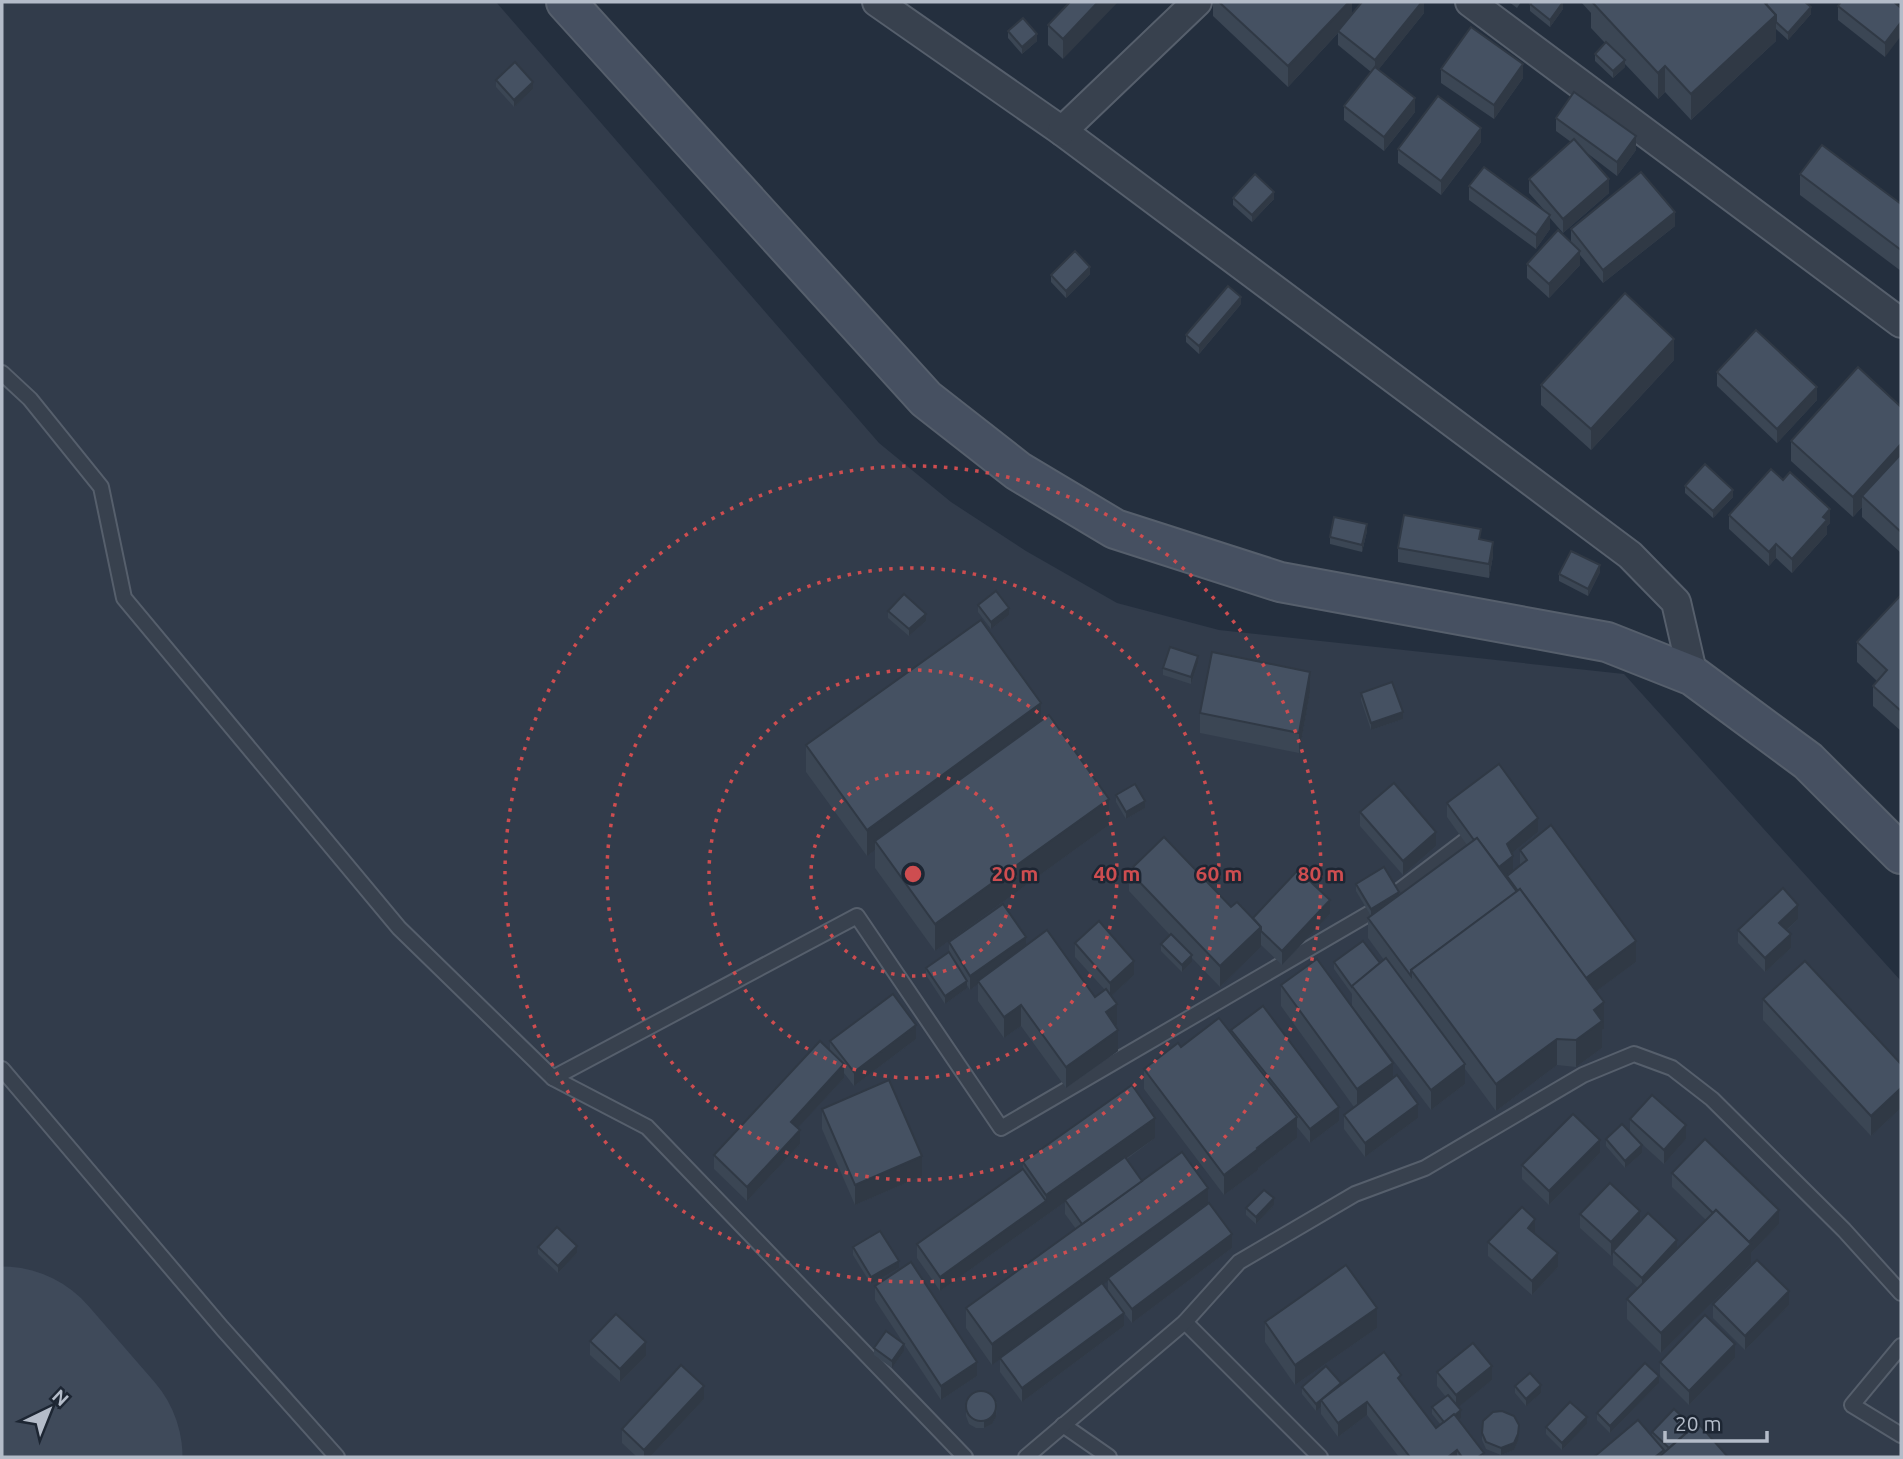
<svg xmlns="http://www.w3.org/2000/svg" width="1903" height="1459" font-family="Ubuntu,sans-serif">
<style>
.airport{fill:#323c4b}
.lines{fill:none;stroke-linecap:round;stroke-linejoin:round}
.runway{stroke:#3f4a5a;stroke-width:229}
.lane-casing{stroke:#565f6c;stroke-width:18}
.street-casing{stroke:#565f6c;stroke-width:32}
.secondary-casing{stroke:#565f6c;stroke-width:42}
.lane{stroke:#38414e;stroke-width:14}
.street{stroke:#38414e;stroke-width:28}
.secondary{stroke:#465061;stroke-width:38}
.wall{fill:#3b4654;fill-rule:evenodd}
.shaded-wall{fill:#303945}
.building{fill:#455162;stroke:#303945;stroke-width:2}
.ring{fill:none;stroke:#ce4d50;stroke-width:3.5;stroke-dasharray:3.5 7}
.centre{fill:#ce4d50;stroke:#1d2633;stroke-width:3.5}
.ring-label{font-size:21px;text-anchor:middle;font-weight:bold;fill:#ce4d50;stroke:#1d2633;stroke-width:5;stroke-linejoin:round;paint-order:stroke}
</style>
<rect width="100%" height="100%" fill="#242f3e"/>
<polygon class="airport" points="2,2 496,2 879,443 951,502 1026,551 1117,603 1219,630 1624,674 1901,981 1901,1457 2,1457"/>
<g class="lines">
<polyline class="runway" points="2,1381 68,1457"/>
<g class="lane-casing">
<g id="lane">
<polyline points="2,373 30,399 101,487 124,598 399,928 553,1078 647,1127 965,1457"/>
<polyline points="2,1069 222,1328 337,1457"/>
<polyline points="553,1078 857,916 1001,1128 1370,913 1478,831"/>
<polyline points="1185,1322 1320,1457"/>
<polyline points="1901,1346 1852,1405 1901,1435"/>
<polyline points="1063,1425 1109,1457"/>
<polyline points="1026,1457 1185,1322 1239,1262 1355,1194 1425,1168 1583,1075 1634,1054 1672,1068 1712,1099 1844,1230 1901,1293"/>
</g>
</g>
<g class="street-casing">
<g id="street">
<polyline points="877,2 1062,131 1630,555 1676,602 1693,676"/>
<polyline points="1470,2 1901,323"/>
<polyline points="1062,131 1197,2"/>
</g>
</g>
<g class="secondary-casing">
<polyline id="secondary" points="566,2 926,399 1018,471 1115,529 1280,582 1607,642 1693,676 1808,761 1901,854"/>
</g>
<use href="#lane" class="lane"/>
<use href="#street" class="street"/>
<use href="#secondary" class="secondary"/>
</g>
<g class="wall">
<polygon points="1070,2 1063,59 1048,45 1048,25"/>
<polygon points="1213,2 1352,2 1352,14 1424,2 1424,13 1378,70 1415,112 1384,151 1344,120 1344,106 1371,72 1338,45 1338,33 1288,87 1213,16"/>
<polygon points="1509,2 1521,2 1517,8"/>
<polygon points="1581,2 1764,2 1766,4 1811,14 1788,40 1776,29 1776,41 1691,120 1665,92 1658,99 1625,64 1625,67 1613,78 1595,61 1595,54 1605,43 1591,28 1591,13"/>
<polygon points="1894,2 1885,57 1838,20 1838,6"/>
<polygon points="1530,4 1563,9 1550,27 1530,11"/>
<polygon points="1008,31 1037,41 1022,54 1008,38"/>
<polygon points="1441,69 1523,78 1494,119 1441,83"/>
<polygon points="496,80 533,89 514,107 496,87"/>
<polygon points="1556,118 1636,150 1617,176 1587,153 1609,193 1563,233 1550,218 1550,229 1536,249 1469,200 1469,186 1545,211 1529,193 1529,179 1571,142 1556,131"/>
<polygon points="1481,142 1441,195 1398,163 1398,149"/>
<polygon points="1800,174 1901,204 1901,271 1800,195"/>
<polygon points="1233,198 1274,199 1252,222 1233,205"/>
<polygon points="1675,226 1603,283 1580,255 1580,265 1549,298 1527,278 1527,264 1571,242 1571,229"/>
<polygon points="1090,274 1066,298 1051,282 1051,275"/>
<polygon points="1241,304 1199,354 1186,342 1186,335"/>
<polygon points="1674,360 1591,450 1541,405 1541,385"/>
<polygon points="1717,372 1817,400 1777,443 1717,386"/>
<polygon points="1901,407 1901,553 1862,517 1862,507 1853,517 1791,461 1791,441"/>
<polygon points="1685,486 1733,497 1713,518 1685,493"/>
<polygon points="1729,515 1830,523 1827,526 1827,534 1792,573 1776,558 1769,566 1729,529"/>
<polygon points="1367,531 1362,552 1330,544 1330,537"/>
<polygon points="1481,540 1493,556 1489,578 1398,562 1398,548"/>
<polygon points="1600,572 1588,596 1559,581 1559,574"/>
<polygon points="1901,595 1901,731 1873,706 1873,686 1877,681 1857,662 1857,642"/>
<polygon points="978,605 1009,615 991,629 978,612"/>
<polygon points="888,611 926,621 909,636 888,618"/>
<polygon points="1198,663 1191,684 1163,675 1163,668"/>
<polygon points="1310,692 1299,753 1200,733 1200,713"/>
<polygon points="1361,693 1403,719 1371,730 1361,700"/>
<polygon points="1041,721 1109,825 935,951 875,868 875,850 867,856 806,772 806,745"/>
<polygon points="1116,795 1145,808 1126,819 1116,802"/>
<polygon points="1447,803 1538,832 1512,853 1513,870 1505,876 1507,879 1507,876 1520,866 1520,850 1636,962 1596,991 1604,1029 1602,1030 1602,1048 1576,1067 1557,1065 1496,1111 1465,1069 1465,1084 1431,1110 1352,1006 1352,994 1334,969 1334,962 1380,963 1384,960 1368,938 1368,918 1371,916 1356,891 1356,884 1399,895 1467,845 1447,817"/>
<polygon points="1360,812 1436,846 1403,875 1360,826"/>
<polygon points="1129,871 1231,907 1253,918 1330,914 1282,965 1261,945 1261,947 1220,987 1192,958 1192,962 1182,972 1161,951 1161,944 1170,935 1129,891"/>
<polygon points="1798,919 1787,930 1791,948 1765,972 1738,943 1738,930"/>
<polygon points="949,942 1026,945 1095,997 1105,990 1075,957 1075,943 1134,975 1111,996 1117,1025 1115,1026 1118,1051 1066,1088 1021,1026 1004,1038 978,1001 978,984 970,990 967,985 967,988 945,1004 926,975 926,968 949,953"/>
<polygon points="1281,985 1393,1079 1418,1118 1365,1157 1344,1129 1344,1115 1354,1107 1281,1006"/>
<polygon points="1763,999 1901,1064 1901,1108 1871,1136 1763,1020"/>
<polygon points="1231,1030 1339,1121 1310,1143 1297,1127 1297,1138 1258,1168 1258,1170 1224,1195 1144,1089 1144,1069 1181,1047 1231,1033"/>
<polygon points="916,1039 854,1086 844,1073 844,1078 797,1128 800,1144 747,1201 714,1169 714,1155 830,1051 830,1041"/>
<polygon points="822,1109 922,1176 855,1205 822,1129"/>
<polygon points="1630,1119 1686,1139 1664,1164 1632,1135 1642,1153 1625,1168 1606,1146 1606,1139 1630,1133"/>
<path d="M 1155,1138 L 1127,1159 L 1142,1181 L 1208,1204 L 1232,1248 L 1132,1323 L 1121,1309 L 1124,1326 L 1022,1402 L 1000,1372 L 1000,1359 L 992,1365 L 966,1328 L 966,1308 L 1076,1229 L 1065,1214 L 1065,1202 L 940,1291 L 917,1258 L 917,1244 L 1023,1169 L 1023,1162 ZM 1108,1281 L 1108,1292 L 1103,1284 Z"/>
<polygon points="1600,1153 1549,1205 1522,1179 1522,1165"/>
<polygon points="1672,1173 1779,1224 1751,1253 1751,1264 1661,1353 1627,1319 1627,1299 1638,1288 1613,1265 1613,1254 1611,1256 1580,1228 1580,1214 1677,1249 1706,1220 1672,1187"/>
<polygon points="1274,1205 1256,1224 1246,1215 1246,1208"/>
<polygon points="1535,1233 1558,1267 1532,1295 1488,1256 1488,1242"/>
<polygon points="538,1247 577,1253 558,1273 538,1254"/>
<polygon points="853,1247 899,1268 871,1284 853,1255"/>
<polygon points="875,1286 977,1376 941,1400 904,1344 904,1351 892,1368 874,1355 874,1348 904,1344 875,1300"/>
<polygon points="1713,1304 1789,1305 1745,1350 1713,1318"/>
<polygon points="1265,1322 1377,1328 1295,1385 1265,1342"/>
<polygon points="590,1341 646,1356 620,1382 590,1355"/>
<polygon points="1735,1358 1689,1405 1660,1376 1660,1362"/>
<polygon points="1437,1372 1492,1380 1458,1407 1461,1418 1458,1419 1484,1457 1399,1457 1367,1415 1338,1437 1321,1414 1321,1407 1316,1411 1302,1394 1302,1387 1401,1383 1436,1428 1441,1425 1432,1414 1432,1407 1446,1397 1437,1386"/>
<polygon points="1659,1383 1610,1433 1597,1420 1597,1413"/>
<polygon points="1515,1386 1541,1393 1526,1406 1515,1393"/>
<polygon points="704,1399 650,1457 637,1457 622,1443 622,1429"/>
<polygon points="966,1401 997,1402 996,1417 992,1424 984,1428 976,1428 969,1424 966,1416"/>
<polygon points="1587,1424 1562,1450 1546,1434 1546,1427"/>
<polygon points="1693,1427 1728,1457 1594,1457 1652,1437 1652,1432"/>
<polygon points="1482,1433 1518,1441 1514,1450 1501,1455 1486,1449 1482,1440"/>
</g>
<g class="shaded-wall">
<polygon points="1098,2 1118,2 1063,59 1063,39"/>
<polygon points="1349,2 1352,2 1352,18 1338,31 1338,33 1288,87 1288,66"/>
<polygon points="1422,2 1424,2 1424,13 1375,74 1375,60"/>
<polygon points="1563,2 1563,9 1550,27 1550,20"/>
<polygon points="1811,7 1811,14 1788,40 1788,33"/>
<polygon points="1776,15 1776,41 1691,120 1691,94"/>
<polygon points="1901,22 1901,36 1885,57 1885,43"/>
<polygon points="1037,34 1037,41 1022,54 1022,47"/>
<polygon points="1625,60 1625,67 1613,78 1613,71"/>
<polygon points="1523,64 1523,78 1494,119 1494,105"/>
<polygon points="1665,66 1665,92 1658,99 1658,73"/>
<polygon points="533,82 533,89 514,107 514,100"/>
<polygon points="1415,98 1415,112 1384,151 1384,137"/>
<polygon points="1481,128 1481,142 1441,195 1441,181"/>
<polygon points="1636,136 1636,150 1617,176 1617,162"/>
<polygon points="1609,179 1609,193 1563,233 1563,219"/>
<polygon points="1274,192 1274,199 1252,222 1252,215"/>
<polygon points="1675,212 1675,226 1603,283 1603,270"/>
<polygon points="1550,215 1550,229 1536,249 1536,235"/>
<polygon points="1580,251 1580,265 1549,298 1549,284"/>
<polygon points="1090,267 1090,274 1066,298 1066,291"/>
<polygon points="1241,297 1241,304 1199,354 1199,346"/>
<polygon points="1674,339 1674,360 1591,450 1591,429"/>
<polygon points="1817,387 1817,400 1777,443 1777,429"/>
<polygon points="1901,444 1901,464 1862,496 1862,507 1853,517 1853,497"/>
<polygon points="1733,490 1733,497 1713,518 1713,511"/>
<polygon points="1830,509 1830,523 1827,526 1827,534 1792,573 1792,559 1823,517"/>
<polygon points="1367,524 1367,531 1362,552 1362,545"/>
<polygon points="1493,542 1493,556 1489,578 1489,564"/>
<polygon points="1776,544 1776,558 1769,566 1769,552"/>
<polygon points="1600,565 1600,572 1588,596 1588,589"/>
<polygon points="1009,608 1009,615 991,629 991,622"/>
<polygon points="926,614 926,621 909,636 909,629"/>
<polygon points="1198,656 1198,663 1191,684 1191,677"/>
<polygon points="1310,672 1310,692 1299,753 1299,733"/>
<polygon points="1041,703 1041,730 875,841 875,850 867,856 867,830"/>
<polygon points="1403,712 1403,719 1371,730 1371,723"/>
<polygon points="1109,799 1109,825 935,951 935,924"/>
<polygon points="1145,801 1145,808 1126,819 1126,812"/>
<polygon points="1538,818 1538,832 1507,857 1507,844"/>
<polygon points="1436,832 1436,846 1403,875 1403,861"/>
<polygon points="1513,856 1513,870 1496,883 1496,870"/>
<polygon points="1399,892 1399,899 1371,916 1371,909"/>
<polygon points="1330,900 1330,914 1282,965 1282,951"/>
<polygon points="1798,905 1798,919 1779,937 1779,923"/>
<polygon points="1261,927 1261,947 1220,987 1220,966"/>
<polygon points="1791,934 1791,948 1765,972 1765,958"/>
<polygon points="1026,937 1026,951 978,981 978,984 970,990 970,976"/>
<polygon points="1636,941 1636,962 1584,1000 1584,980"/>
<polygon points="1192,955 1192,962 1182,972 1182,965"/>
<polygon points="1134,961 1134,975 1110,997 1110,983"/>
<polygon points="967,981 967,988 945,1004 945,996"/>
<polygon points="1604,1002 1604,1029 1602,1030 1602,1048 1576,1067 1576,1040 1594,1010"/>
<polygon points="1117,1004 1117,1025 1106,1032 1106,1012"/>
<polygon points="1021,1005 1021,1026 1004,1038 1004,1017"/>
<polygon points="916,1025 916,1039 854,1086 854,1072"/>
<polygon points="1118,1030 1118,1051 1066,1088 1066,1067"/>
<polygon points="1557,1039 1557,1065 1496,1111 1496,1084"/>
<polygon points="1393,1063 1393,1083 1357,1110 1357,1089"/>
<polygon points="844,1064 844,1078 791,1135 791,1122"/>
<polygon points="1465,1064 1465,1084 1431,1110 1431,1090"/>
<polygon points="1901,1088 1901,1108 1871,1136 1871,1116"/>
<polygon points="1418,1104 1418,1118 1365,1157 1365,1143"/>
<polygon points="1339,1107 1339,1121 1310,1143 1310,1129"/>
<polygon points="1297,1117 1297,1138 1258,1168 1258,1170 1224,1195 1224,1175"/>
<polygon points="1155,1118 1155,1138 1066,1201 1065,1200 1065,1202 940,1291 940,1277 1046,1201 1046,1195"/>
<polygon points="1686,1125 1686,1139 1664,1164 1664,1150"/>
<polygon points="800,1130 800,1144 747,1201 747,1187"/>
<polygon points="1600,1140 1600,1153 1549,1205 1549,1191"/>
<polygon points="1642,1145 1642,1153 1625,1168 1625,1161"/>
<polygon points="922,1156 922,1176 855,1205 855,1185"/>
<polygon points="1208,1188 1208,1209 1108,1278 1108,1281 992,1365 992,1344"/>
<polygon points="1274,1198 1274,1205 1256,1224 1256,1217"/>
<polygon points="1779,1210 1779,1224 1751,1253 1751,1264 1661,1353 1661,1333"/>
<polygon points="1640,1211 1640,1225 1613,1251 1613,1254 1611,1256 1611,1242"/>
<polygon points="1535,1219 1535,1233 1528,1242 1528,1228"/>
<polygon points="1232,1234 1232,1248 1132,1323 1132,1309"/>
<polygon points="1677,1240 1677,1254 1642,1292 1642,1278"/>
<polygon points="577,1246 577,1253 558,1273 558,1266"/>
<polygon points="1558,1253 1558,1267 1532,1295 1532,1281"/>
<polygon points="899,1261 899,1268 871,1284 871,1277"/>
<polygon points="1789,1291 1789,1305 1745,1350 1745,1336"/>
<polygon points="1377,1308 1377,1328 1295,1385 1295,1365"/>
<polygon points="1124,1313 1124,1326 1022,1402 1022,1388"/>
<polygon points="646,1342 646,1356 620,1382 620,1369"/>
<polygon points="904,1344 904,1351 892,1368 892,1361"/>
<polygon points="1735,1344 1735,1358 1689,1405 1689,1391"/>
<polygon points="977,1362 977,1376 941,1400 941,1386"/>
<polygon points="1492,1366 1492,1380 1456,1409 1456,1395"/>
<polygon points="1659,1376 1659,1383 1610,1433 1610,1426"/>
<polygon points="1341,1383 1341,1390 1321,1400 1321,1407 1316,1411 1316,1404"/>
<polygon points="1541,1385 1541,1393 1526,1406 1526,1399"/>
<polygon points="704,1386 704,1399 650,1457 644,1457 644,1450"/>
<polygon points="1367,1402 1367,1415 1338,1437 1338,1423"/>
<polygon points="996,1410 996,1417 992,1424 984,1428 984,1421"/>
<polygon points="1461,1410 1461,1418 1445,1430 1445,1423"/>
<polygon points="1587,1417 1587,1424 1562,1450 1562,1443"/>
<polygon points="1519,1425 1518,1441 1514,1450 1501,1455 1501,1448"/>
<polygon points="1457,1450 1457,1457 1448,1457"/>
</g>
<g class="building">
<polygon points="1070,2 1098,2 1063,39 1048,25"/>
<polygon points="1219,2 1349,2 1288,66"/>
<polygon points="1362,2 1422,2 1375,60 1338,31"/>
<polygon points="1532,2 1563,2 1550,20 1530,4"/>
<polygon points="1592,2 1764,2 1776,15 1691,94 1665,66 1658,73"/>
<polygon points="1768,2 1805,2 1811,7 1788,33 1776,22 1776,15 1766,4"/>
<polygon points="1841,2 1894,2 1901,8 1901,22 1885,43 1838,6"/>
<polygon points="1023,18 1037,34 1022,47 1008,31"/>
<polygon points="1471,27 1523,64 1494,105 1441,69"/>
<polygon points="1606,42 1625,60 1613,71 1595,54"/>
<polygon points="515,62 533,82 514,100 496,80"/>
<polygon points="1375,67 1415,98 1384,137 1344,106"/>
<polygon points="1574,92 1636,136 1617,162 1556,118"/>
<polygon points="1438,96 1481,128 1441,181 1398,149"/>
<polygon points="1574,139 1609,179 1563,219 1529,179"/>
<polygon points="1822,145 1901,204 1901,250 1800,174"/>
<polygon points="1484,167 1550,215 1536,235 1469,186"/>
<polygon points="1641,172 1675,212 1603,270 1571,229"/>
<polygon points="1255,174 1274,192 1252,215 1233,198"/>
<polygon points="1558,230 1580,251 1549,284 1527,264"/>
<polygon points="1075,251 1090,267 1066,291 1051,275"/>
<polygon points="1228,286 1241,297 1199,346 1186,335"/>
<polygon points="1625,293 1674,339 1591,429 1541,385"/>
<polygon points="1756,330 1817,387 1777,429 1717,372"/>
<polygon points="1858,367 1901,407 1901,444 1853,497 1791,441"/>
<polygon points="1901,454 1901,532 1862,496"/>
<polygon points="1705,464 1733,490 1713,511 1685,486"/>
<polygon points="1771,469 1783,480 1790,472 1830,509 1823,517 1827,520 1792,559 1776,544 1769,552 1729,515"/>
<polygon points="1404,515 1481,529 1479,539 1493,542 1489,564 1398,548"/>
<polygon points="1334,517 1367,524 1362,545 1330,537"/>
<polygon points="1571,551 1600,565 1588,589 1559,574"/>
<polygon points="996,591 1009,608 991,622 978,605"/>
<polygon points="904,594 926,614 909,629 888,611"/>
<polygon points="1901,595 1901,711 1873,686 1887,670 1857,642"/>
<polygon points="981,620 1041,703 867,830 806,745"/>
<polygon points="1170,647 1198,656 1191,677 1163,668"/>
<polygon points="1212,652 1310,672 1299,733 1200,713"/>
<polygon points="1392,682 1403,712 1371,723 1361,693"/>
<polygon points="1049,715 1109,799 935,924 875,841"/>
<polygon points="1499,764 1538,818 1507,844 1513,856 1499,867 1477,838 1474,840 1447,803"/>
<polygon points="1394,783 1436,832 1403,861 1360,812"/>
<polygon points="1135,784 1145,801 1126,812 1116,795"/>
<polygon points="1551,825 1636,941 1586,978 1520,889 1518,891 1507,876 1527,860 1520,850"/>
<polygon points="1164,837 1231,907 1237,902 1261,927 1220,966 1129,871"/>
<polygon points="1477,838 1517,892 1411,970 1411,976 1368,918"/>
<polygon points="1384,867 1399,892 1371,909 1356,884"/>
<polygon points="1298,870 1330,900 1282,951 1261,931 1261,927 1253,918"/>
<polygon points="1783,888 1798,905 1779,923 1791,934 1765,958 1738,930"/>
<polygon points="1520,889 1604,1002 1594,1010 1602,1021 1576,1040 1557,1039 1496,1084 1411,970"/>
<polygon points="1003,904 1026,937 970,976 949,942"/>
<polygon points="1099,921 1134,961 1110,983 1075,943"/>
<polygon points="1047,930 1095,997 1106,989 1117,1004 1106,1012 1118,1030 1066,1067 1021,1005 1004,1017 978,981"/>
<polygon points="1171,934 1192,955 1182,965 1161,944"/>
<polygon points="1363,941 1380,963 1352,987 1334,962"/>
<polygon points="949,952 967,981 945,996 926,968"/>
<polygon points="1386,958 1465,1064 1431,1090 1352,986"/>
<polygon points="1317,959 1393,1063 1357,1089 1281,985"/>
<polygon points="1805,961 1901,1064 1901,1088 1871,1116 1763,999"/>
<polygon points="893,994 916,1025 854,1072 830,1041"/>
<polygon points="1263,1006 1339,1107 1310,1129 1231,1030"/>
<polygon points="1219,1018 1297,1117 1257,1148 1258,1149 1224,1175 1144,1069 1178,1043 1181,1047"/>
<polygon points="820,1041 844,1064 791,1122 800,1130 747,1187 714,1155"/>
<polygon points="1397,1075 1418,1104 1365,1143 1344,1115"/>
<polygon points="889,1080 922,1156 855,1185 822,1109"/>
<polygon points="1132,1085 1155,1118 1046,1195 1023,1162"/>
<polygon points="1652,1095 1686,1125 1664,1150 1630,1119"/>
<polygon points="1573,1114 1600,1140 1549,1191 1522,1165"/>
<polygon points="1622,1124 1642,1145 1625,1161 1606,1139"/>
<polygon points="1705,1139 1779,1210 1749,1242 1716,1210 1713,1213 1672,1173"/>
<polygon points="1182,1152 1208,1188 992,1344 966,1308"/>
<polygon points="1125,1157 1142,1181 1082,1224 1065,1200"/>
<polygon points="1023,1169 1046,1201 940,1277 917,1244"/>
<polygon points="1610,1183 1640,1211 1611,1242 1580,1214"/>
<polygon points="1264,1190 1274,1198 1256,1217 1246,1208"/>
<polygon points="1209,1203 1232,1234 1132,1309 1108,1278"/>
<polygon points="1522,1207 1535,1219 1528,1228 1558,1253 1532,1281 1488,1242"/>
<polygon points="1716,1210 1751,1244 1661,1333 1627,1299"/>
<polygon points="1648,1213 1677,1240 1642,1278 1613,1251"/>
<polygon points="557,1227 577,1246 558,1266 538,1247"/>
<polygon points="880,1231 899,1261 871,1277 853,1247"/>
<polygon points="1757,1260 1789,1291 1745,1336 1713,1304"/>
<polygon points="911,1262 977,1362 941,1386 875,1286"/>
<polygon points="1346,1265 1377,1308 1295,1365 1265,1322"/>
<polygon points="1102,1283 1124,1313 1022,1388 1000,1358"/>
<polygon points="616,1314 646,1342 620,1369 590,1341"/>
<polygon points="1705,1315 1735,1344 1689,1391 1660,1362"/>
<polygon points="886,1331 904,1344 892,1361 874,1348"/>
<polygon points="1473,1343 1492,1366 1456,1395 1437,1372"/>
<polygon points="1384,1352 1401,1375 1398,1378 1436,1428 1454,1414 1484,1453 1478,1457 1462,1457 1457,1450 1448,1457 1410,1457 1367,1402 1338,1423 1321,1400"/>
<polygon points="1645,1363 1659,1376 1610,1426 1597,1413"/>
<polygon points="681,1365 704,1386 644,1450 622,1429"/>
<polygon points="1326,1366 1341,1383 1316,1404 1302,1387"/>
<polygon points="1530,1373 1541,1385 1526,1399 1515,1386"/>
<circle cx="981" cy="1406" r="15"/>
<polygon points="1448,1395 1461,1410 1455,1415 1454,1414 1444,1422 1432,1407"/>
<polygon points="1570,1402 1587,1417 1562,1443 1546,1427"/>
<polygon points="1674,1409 1693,1427 1669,1448 1652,1432"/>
<polygon points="1502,1411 1514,1416 1519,1425 1518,1434 1514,1443 1501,1448 1486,1442 1482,1433 1483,1421 1493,1412"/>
<polygon points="1638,1420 1664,1450 1655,1457 1594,1457"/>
<polygon points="1698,1423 1728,1457 1659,1457"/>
</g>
<g class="ring">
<circle cx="913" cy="874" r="102"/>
<circle cx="913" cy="874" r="204"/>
<circle cx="913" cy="874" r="306"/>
<circle cx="913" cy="874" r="408"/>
</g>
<circle cx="913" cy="874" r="10" class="centre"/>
<g class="ring-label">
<text x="1015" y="881">20 m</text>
<text x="1117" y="881">40 m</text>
<text x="1219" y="881">60 m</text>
<text x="1321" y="881">80 m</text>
</g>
<rect width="1903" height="1459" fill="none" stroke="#b4bcc9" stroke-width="7"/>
<g transform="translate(49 1410) rotate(43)" stroke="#1d2633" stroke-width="5" paint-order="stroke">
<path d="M0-5L12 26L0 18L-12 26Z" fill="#b4bcc9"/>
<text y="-10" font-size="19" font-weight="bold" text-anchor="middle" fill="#b4bcc9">N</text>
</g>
<path d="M1665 1431v10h102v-10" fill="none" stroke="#b4bcc9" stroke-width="3.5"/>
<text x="1675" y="1431" font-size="21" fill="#b4bcc9" stroke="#1d2633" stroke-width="5" paint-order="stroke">20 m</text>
</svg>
